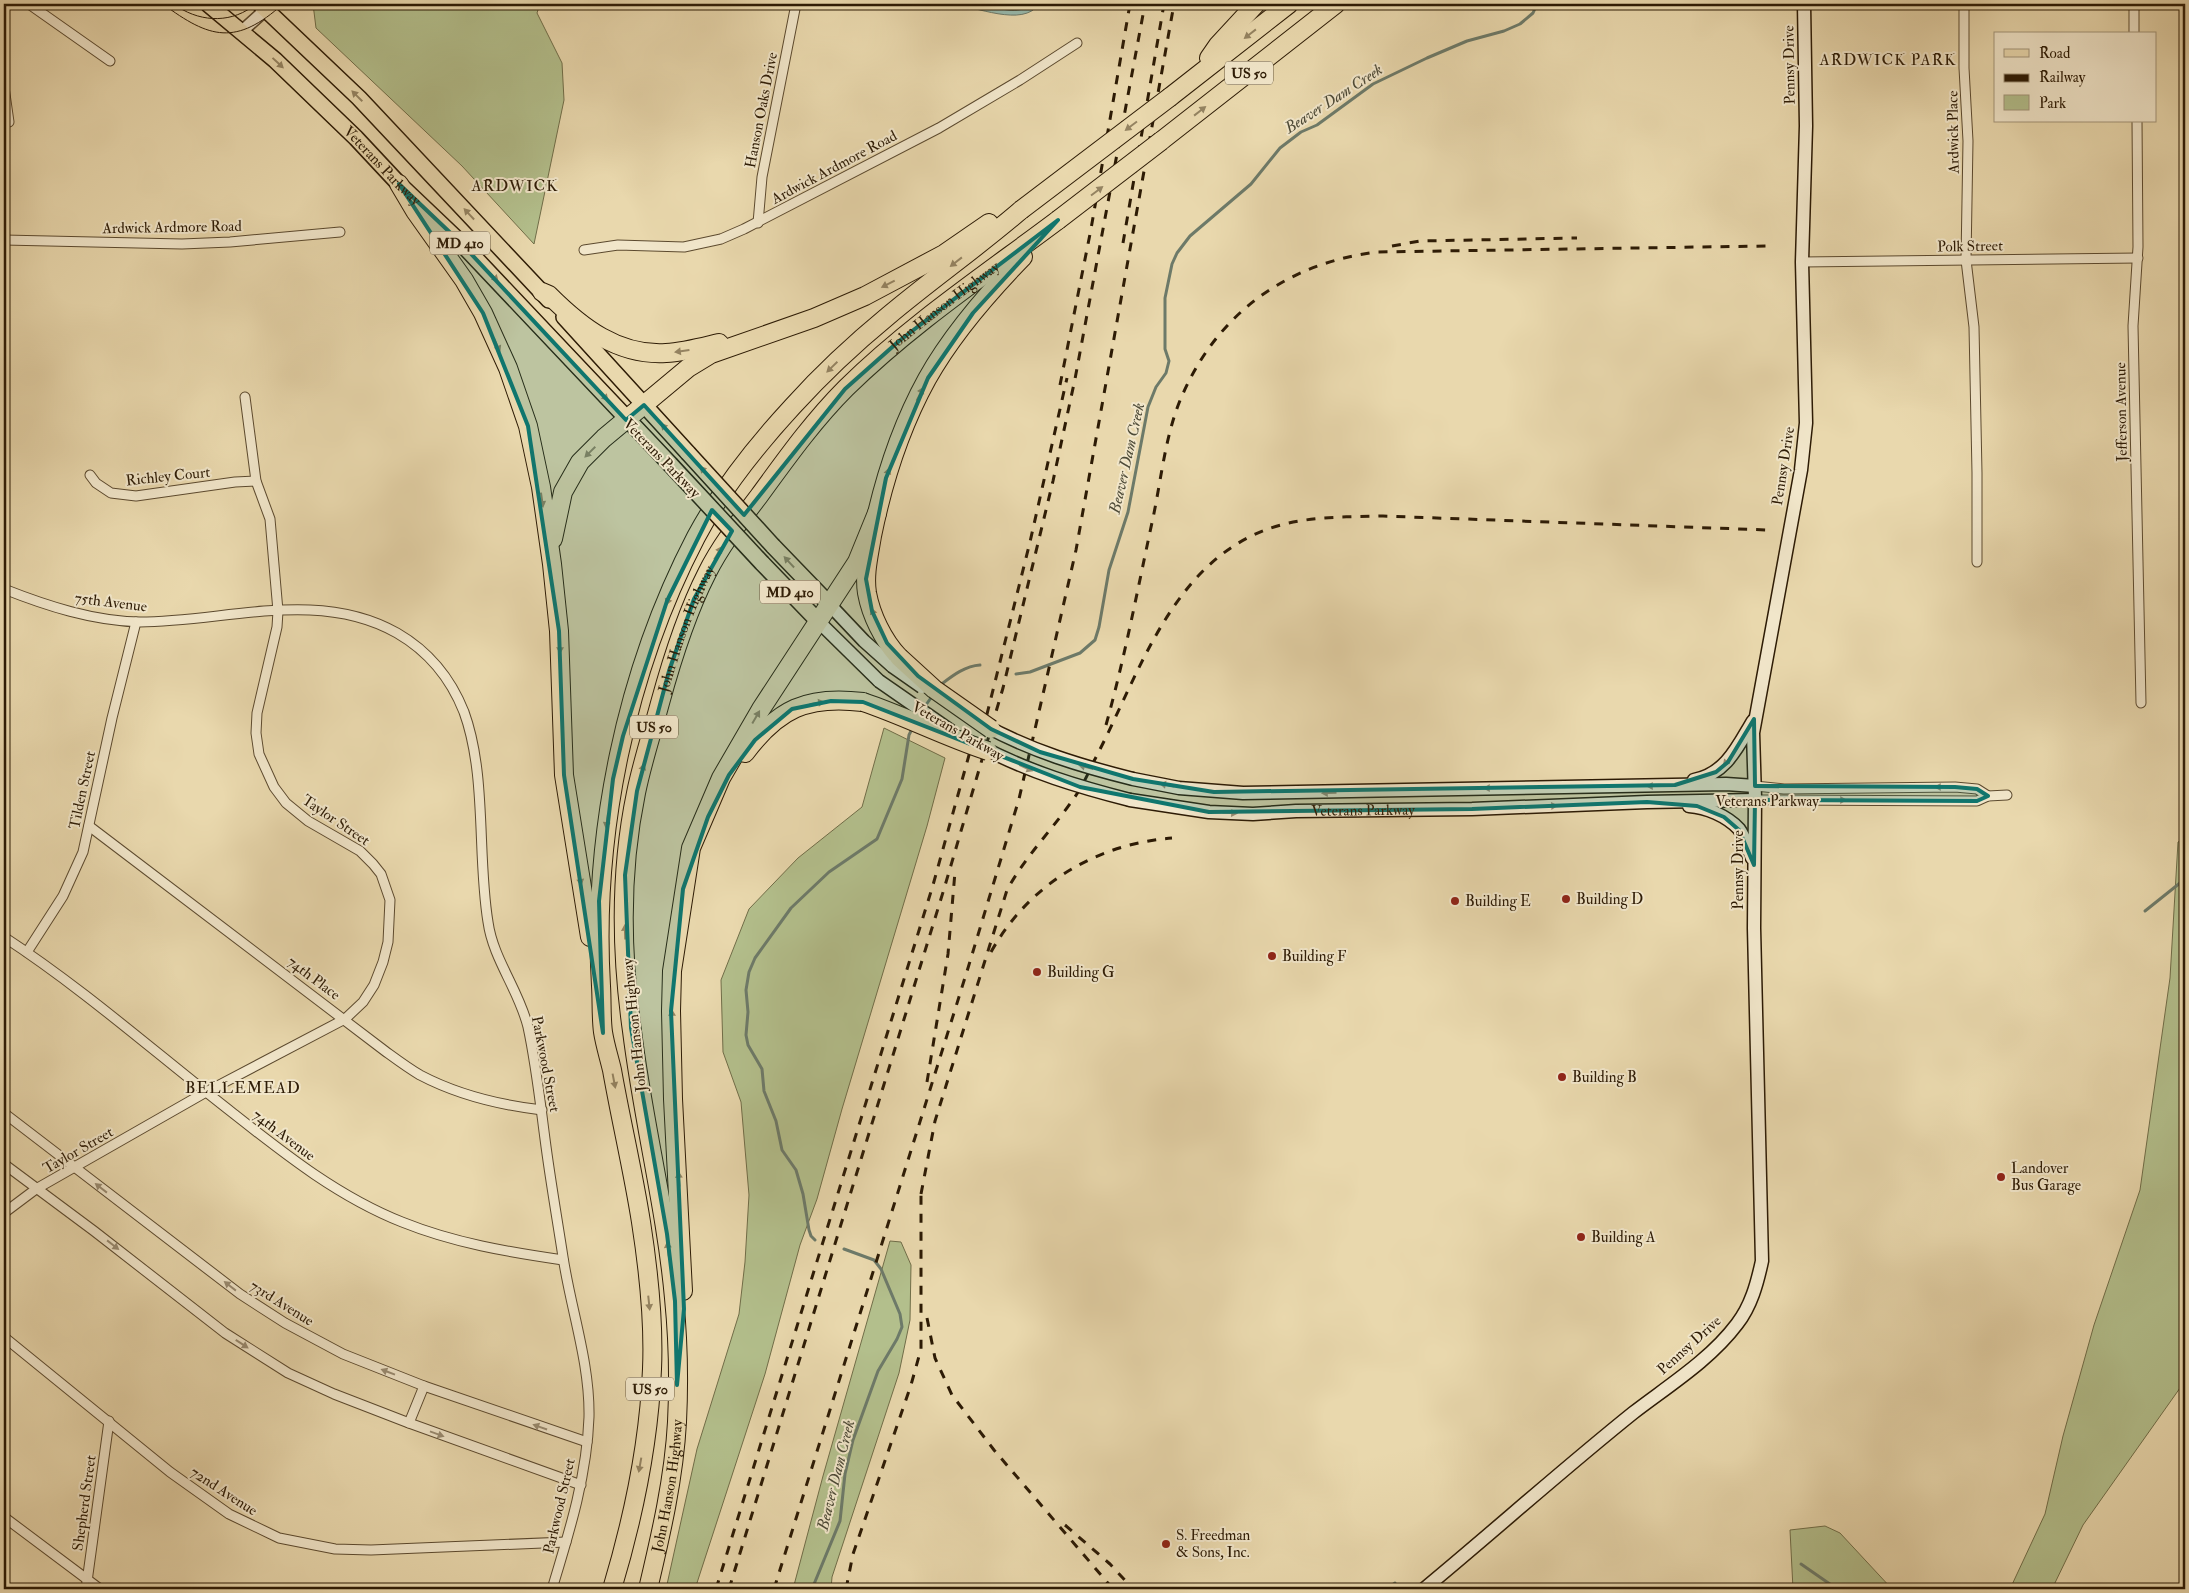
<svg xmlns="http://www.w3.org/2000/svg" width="2189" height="1593" font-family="'IM FELL Double Pica',serif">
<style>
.green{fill:#b3bf8c;stroke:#706d48}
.water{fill:#97b9ac;stroke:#6d7a69}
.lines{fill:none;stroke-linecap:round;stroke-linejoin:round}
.shore{stroke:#626a58;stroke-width:1}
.stream{stroke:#6d7a69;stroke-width:3}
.minor-casing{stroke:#5c4a2f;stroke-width:11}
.tertiary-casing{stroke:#5c4a2f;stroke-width:14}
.secondary-casing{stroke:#2d1b05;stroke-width:15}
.primary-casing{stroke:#2d1b05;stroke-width:18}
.motorway-casing{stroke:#2d1b05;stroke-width:20}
.minor{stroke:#f1e6ca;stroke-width:9}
.tertiary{stroke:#f1e6ca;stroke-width:11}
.secondary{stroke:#f1e6ca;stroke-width:12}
.primary{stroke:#e9d8ad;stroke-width:15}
.motorway{stroke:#e9d8ad;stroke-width:18}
.tram{stroke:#2d1b05;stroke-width:1}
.rail{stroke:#2d1b05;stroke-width:3;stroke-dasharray:9 9;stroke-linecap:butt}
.secondary-bridge-casing{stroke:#2d1b05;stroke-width:15;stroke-linecap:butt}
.primary-bridge-casing{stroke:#2d1b05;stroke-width:18;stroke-linecap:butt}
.motorway-bridge-casing{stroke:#2d1b05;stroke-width:20;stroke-linecap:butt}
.secondary-bridge{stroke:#f1e6ca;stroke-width:12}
.primary-bridge{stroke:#e9d8ad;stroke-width:15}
.motorway-bridge{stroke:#e9d8ad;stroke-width:18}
.oneway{fill:#948361}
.oneway2{fill:#998b71}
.marked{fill:#0f766e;fill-opacity:0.2;stroke:#0f766e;stroke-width:4;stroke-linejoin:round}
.poi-dot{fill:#8f2418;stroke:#f1e6ca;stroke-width:2}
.labels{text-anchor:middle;stroke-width:4;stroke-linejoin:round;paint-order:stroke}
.shield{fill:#f1e6ca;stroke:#685840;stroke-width:1}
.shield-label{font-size:14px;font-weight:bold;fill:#2d1b05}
.street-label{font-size:15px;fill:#2d1b05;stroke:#f1e6ca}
.poi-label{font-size:15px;fill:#2d1b05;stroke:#f1e6ca;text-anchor:start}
.neighbourhood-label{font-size:16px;letter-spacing:1px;fill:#2d1b05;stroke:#f1e6ca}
.water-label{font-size:16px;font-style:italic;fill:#4d4a37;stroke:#f1e6ca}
</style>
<rect width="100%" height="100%" fill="#e9d8ad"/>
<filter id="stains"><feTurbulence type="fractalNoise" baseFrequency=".004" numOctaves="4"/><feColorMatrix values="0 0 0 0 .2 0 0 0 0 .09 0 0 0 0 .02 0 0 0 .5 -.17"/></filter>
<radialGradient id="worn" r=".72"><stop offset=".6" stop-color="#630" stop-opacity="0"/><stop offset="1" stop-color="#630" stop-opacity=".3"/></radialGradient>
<g class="green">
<polygon points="313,4 540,4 537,13 562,63 564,100 534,244 462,166 316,28"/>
<polygon points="884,728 945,758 927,826 842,1109 817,1199 800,1245 765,1374 695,1589 666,1589 697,1449 739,1314 745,1262 749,1195 741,1102 723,1052 721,980 749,909 798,858 862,807"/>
<polygon points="2185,839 2185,1391 2180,1388 2083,1525 2052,1589 2010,1589 2045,1514 2063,1436 2094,1325 2140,1190 2170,978 2178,842"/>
<polygon points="890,1241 901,1242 911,1265 910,1320 899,1373 832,1577 831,1589 793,1589 823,1476"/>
<polygon points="1825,1526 1840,1533 1892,1589 1793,1589 1790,1530"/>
</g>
<path class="water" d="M 951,4 L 1039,4 C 1023,28 975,6 951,4 Z"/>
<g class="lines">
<path class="shore" d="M 981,4 C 999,8 1017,16 1033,4"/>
<g class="stream">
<polyline points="1016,674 1030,672 1080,653 1095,640 1099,627 1109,570 1128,512 1148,407 1156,387 1166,373 1169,361 1165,349 1165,298 1172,264 1177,253 1190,236 1251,184 1280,148 1301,132 1317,125 1373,84 1427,58 1467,41 1504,31 1520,24 1533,13 1537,4"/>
<path d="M 939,686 C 951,677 964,666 980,665"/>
<polyline points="923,709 933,695"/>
<polyline points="2145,911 2185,879"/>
<polyline points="815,1240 811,1236 809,1230 803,1194 796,1170 782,1150 776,1121 764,1091 762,1069 748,1045 746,1035 748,1012 746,990 749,972 755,958 791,908 829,872 877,839 902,779 909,735 913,727"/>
<polyline points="1801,1564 1837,1589"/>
<polyline points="812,1589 840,1521 845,1474 853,1440 878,1371 897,1339 902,1327 900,1314 881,1269 874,1260 844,1249"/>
<polyline points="1387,1589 1395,1583"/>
</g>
<g class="minor-casing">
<g id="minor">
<polyline points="29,4 110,61"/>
<polyline points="1964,4 1964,68 1968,141 1966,260 1974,327 1977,473 1977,562"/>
<polyline points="2134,4 2134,34"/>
<polyline points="4,87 9,122"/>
<polyline points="2137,121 2138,247 2133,326 2141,703"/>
<polyline points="758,223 762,177 796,4"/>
<polyline points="4,240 182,244 230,242 340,232"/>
<polyline points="584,250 618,245 684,247 721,239 744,229 939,128 1020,80 1077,43"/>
<polyline points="1802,262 2138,258"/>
<polyline points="90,475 96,483 111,493 136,496 235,482 256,481"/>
<path d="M 4,589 C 47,606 93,621 140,622 C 225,622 318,588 397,633 C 428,651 451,679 464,712 C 487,775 477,856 488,922 C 493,959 519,990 528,1027 C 536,1064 540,1101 545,1139 C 550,1178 557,1218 563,1257 C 571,1310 590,1363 589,1417 C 587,1476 569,1533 552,1589"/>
<polyline points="1755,786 1784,789 1955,787 1977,789 1988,796"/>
<polyline points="1755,800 1977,801 1988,796 2007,795"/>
<path d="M 89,826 L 385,1051 C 396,1059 408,1068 420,1075 C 458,1095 499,1105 542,1110"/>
<path d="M 4,937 C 85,990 158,1055 234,1114 C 286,1155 339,1197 402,1222 C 454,1243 508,1252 563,1260"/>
<polyline points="27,952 63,896 83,852 112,718 136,622"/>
<polyline points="4,1113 240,1294 285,1323 343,1354 424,1386 587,1442"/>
<polyline points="4,1164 94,1231 225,1333 288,1373 334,1394 409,1423 581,1485"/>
<polyline points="4,1213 36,1189 206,1092 345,1019 363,1002 374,985 383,962 388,942 390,900 381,874 373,864 360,851 308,821 286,803 274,787 259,754 256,733 257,713 277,627 278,611 270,519 256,481 245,397"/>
<polyline points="4,1337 170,1472 229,1514 279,1538 335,1549 371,1550 566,1542"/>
<polyline points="409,1423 424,1386"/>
<polyline points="4,1517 100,1589"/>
<polyline points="86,1589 109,1421"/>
</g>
</g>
<g class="tertiary-casing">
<polyline id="tertiary" points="241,32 272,4"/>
</g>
<g class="secondary-casing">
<g id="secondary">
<polyline points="829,604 864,641 892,666"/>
<polyline points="818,621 879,681"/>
<polyline points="1133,779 1179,788 1243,793 1726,784 1755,786"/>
<path d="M 1694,780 C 1726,774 1738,746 1753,721"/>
<path id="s1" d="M 1130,800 L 1209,812 L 1253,814 L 1296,811 L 1472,809 L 1647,802 L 1755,800"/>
<path d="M 1689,806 C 1706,807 1727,816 1739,829 C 1745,837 1748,849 1752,858"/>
<path d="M 1424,1589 C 1494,1531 1562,1470 1633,1413 C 1668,1386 1710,1360 1737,1324 C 1751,1306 1757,1284 1762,1261 L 1754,928 L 1755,798 L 1753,733 L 1801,470 L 1806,423 L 1802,262 L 1806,126 L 1804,4"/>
</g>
</g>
<g class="primary-casing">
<g id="primary">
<path id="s2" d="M 208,4 L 275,60 L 356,138 L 399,184 L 460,242 L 670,464"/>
<polyline points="260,4 359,98 549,300"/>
<polyline points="564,317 688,453"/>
<polyline points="773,546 829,604"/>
<polyline points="762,563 818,621"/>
</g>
</g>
<g class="motorway-casing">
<g id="motorway">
<polyline points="1209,58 1218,45 1256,4"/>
<polyline points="1170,97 1289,4"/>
<polyline points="1161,141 1336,4"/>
<polyline points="399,184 415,211 464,280 483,313 508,368 528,426 541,487 552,564 559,631 564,775 590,937"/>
<path d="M 542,292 L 549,295 C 581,327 618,356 666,353 C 684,352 702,347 719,343"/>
<polyline points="553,539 563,492 580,462 604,438 688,368 711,354 814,318 865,296 944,254 989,223"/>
<path d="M 899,657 C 883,640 871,615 867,593 C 864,574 869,555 872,536 C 883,482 900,428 927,379 C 952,334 987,294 1023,257"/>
<path d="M 745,753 C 778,709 807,695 863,702"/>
<polyline points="683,1291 673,1099 671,1011 672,971 691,848 721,778 761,709 857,562 877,513"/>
<path d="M 612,1589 C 633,1519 649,1442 652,1369 C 654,1323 648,1267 641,1222 C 633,1171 621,1121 612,1070 C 609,1057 605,1045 603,1032 C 601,1017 602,1001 601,986 C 592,835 626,671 696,537 C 721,490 757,445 793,406 C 822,374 854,344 888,316 C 932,279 978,247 1021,210"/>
<path id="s3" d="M 648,1589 C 661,1534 674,1478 677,1422 C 679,1382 678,1338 674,1298 C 666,1209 643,1121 632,1031 C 621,953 620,870 636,793 C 642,763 652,733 660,703 C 672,659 686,614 707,573 C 721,545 740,521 759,496 C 786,459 813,421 846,388 C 910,325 986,274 1058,220"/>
</g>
</g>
<use href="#minor" class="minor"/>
<use href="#tertiary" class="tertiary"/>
<use href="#secondary" class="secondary"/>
<use href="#primary" class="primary"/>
<use href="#motorway" class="motorway"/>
<g class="tram">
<path d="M 163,4 C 210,39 236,46 283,4"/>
<path d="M 178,7 C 203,23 233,23 256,4"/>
</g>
<g class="rail">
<polyline points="1123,243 1164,4"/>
<polyline points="1392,246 1420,241 1577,238"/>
<polyline points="1060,385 1091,229 1130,4"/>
<path d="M 1106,725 C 1125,657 1138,587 1153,518 C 1161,480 1165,439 1179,403 C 1214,316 1284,264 1376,252 L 1766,246"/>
<polyline points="978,750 1030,542 1067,378"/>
<path d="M 991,952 C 1029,884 1096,844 1172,838"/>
<polyline points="927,1082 948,954 955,872"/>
<path d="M 921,1194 L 935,1121 L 1007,890 C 1025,857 1051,831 1072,801 C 1081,789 1088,774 1094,761 C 1140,674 1173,554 1281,525 C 1314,516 1349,517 1383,516 L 1767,530"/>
<polyline points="927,1318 935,1358 952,1395 994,1450 1113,1589"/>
<polyline points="1065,1525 1110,1564 1133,1589"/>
<polyline points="716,1589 933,885 974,737"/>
<polyline points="729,1589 944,889 1003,688 1053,481 1075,379 1145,4"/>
<polyline points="774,1589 968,968 1019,799 1076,550 1174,4"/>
<polyline points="846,1589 853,1554 911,1385 921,1349 921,1189"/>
</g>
<g class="secondary-bridge-casing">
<g id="secondary-bridge">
<polyline points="892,666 922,687"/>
<polyline points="879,681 951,731"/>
<path d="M 984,725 C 1031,751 1081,766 1133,779"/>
<path d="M 982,747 C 1029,772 1079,787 1130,800"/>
</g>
</g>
<g class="primary-bridge-casing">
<g id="primary-bridge">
<polyline points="688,453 773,546"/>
<polyline points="670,464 762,563"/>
</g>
</g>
<g class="motorway-bridge-casing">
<g id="motorway-bridge">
<polyline points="1021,210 1170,97"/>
<polyline points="1058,220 1161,141"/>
<polyline points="899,657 934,689 991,729"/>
<path d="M 863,702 C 905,716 945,737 988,751"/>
</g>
</g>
<use href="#secondary-bridge" class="secondary-bridge"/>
<use href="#primary-bridge" class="primary-bridge"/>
<use href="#motorway-bridge" class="motorway-bridge"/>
</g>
<defs><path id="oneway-solid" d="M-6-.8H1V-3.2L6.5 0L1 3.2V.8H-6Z" transform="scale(1.25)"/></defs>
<g class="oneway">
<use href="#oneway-solid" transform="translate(1250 34) rotate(142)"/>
<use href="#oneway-solid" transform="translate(278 63) rotate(43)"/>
<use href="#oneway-solid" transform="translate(357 96) rotate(-135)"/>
<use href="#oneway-solid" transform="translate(1200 111) rotate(-38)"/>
<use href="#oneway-solid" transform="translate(1131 126) rotate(143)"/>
<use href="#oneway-solid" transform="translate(1097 191) rotate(-37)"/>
<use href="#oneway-solid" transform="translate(469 214) rotate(-133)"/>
<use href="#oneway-solid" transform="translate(956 262) rotate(142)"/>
<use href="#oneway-solid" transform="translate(493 276) rotate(46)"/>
<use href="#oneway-solid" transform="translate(888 284) rotate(153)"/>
<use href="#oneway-solid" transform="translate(497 345) rotate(66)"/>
<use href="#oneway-solid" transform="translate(682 351) rotate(172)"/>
<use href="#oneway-solid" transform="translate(832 367) rotate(136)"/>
<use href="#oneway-solid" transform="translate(920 394) rotate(-63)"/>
<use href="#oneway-solid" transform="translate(603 395) rotate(48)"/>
<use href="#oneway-solid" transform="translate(666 429) rotate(-132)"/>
<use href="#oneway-solid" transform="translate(590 452) rotate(135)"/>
<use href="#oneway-solid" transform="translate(705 472) rotate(-133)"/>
<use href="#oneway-solid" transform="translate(887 475) rotate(-73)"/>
<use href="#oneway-solid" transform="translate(542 500) rotate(82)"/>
<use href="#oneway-solid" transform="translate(718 553) rotate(-59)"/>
<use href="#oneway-solid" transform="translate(789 562) rotate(-133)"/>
<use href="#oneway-solid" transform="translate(669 598) rotate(112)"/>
<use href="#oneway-solid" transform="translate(874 615) rotate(-111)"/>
<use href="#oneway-solid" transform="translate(560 646) rotate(89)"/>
<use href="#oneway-solid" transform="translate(817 703) rotate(-9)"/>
<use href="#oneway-solid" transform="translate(756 717) rotate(-60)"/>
<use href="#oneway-solid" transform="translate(642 771) rotate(-75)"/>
<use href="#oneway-solid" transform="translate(607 821) rotate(98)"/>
<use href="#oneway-solid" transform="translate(580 878) rotate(81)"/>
<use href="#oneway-solid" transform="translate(625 932) rotate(-92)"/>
<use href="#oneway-solid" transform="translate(672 1017) rotate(-90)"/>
<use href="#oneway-solid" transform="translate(614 1081) rotate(79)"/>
<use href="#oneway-solid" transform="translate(679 1179) rotate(-94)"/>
<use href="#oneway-solid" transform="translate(668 1249) rotate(-96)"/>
<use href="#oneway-solid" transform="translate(649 1303) rotate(84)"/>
<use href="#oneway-solid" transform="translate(640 1465) rotate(100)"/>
</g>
<g class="oneway2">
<use href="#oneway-solid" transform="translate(1728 760) rotate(130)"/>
<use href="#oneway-solid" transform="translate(1086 767) rotate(-165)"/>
<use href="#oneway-solid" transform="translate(1026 768) rotate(24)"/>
<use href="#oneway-solid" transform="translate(1167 785) rotate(-169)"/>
<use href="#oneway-solid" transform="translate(1654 786) rotate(179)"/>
<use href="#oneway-solid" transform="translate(1942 787) rotate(-180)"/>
<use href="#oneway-solid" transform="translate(1491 788) rotate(179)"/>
<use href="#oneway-solid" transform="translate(1329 793) rotate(179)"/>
<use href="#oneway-solid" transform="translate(1839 800)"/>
<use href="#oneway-solid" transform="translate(1550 806) rotate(-3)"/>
<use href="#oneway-solid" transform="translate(1230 813) rotate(3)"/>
<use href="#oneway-solid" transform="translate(101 1188) rotate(-142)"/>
<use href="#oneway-solid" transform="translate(113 1245) rotate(38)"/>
<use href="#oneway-solid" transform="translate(230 1286) rotate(-142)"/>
<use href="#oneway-solid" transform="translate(242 1344) rotate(33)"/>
<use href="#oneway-solid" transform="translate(388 1372) rotate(-159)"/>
<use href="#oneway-solid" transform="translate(540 1427) rotate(-161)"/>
<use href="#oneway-solid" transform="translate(437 1434) rotate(20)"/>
</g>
<path class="marked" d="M 399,184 L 460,242 L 626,420 L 644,405 L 744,515 L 845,389 L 899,341 L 1058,220 L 973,313 L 928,378 L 886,478 L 866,579 L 872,611 L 887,643 L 918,676 L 991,729 L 1040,752 L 1133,779 L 1214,792 L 1675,785 L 1716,772 L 1728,762 L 1754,719 L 1755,786 L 1955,787 L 1977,789 L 1988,796 L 1977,801 L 1755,800 L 1754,865 L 1739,830 L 1724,817 L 1697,806 L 1647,802 L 1472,809 L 1209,812 L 1080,787 L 863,702 L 831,701 L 792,709 L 755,740 L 729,775 L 708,817 L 683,889 L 671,1011 L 684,1309 L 677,1385 L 675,1301 L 667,1234 L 631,1028 L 625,875 L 637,791 L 669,671 L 694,599 L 732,531 L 712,510 L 667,601 L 623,736 L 613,779 L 599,901 L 603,1033 L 564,775 L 559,631 L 528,426 L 483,313 Z"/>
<g class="poi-dot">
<circle cx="1566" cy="899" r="5"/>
<circle cx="1455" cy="901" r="5"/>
<circle cx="1272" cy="956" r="5"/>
<circle cx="1037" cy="972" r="5"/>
<circle cx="1562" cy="1077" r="5"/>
<circle cx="2001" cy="1177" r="5"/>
<circle cx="1581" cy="1237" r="5"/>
<circle cx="1166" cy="1544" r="5"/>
</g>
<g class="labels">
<g class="shield">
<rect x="1225" y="61.5" width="48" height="23" rx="4"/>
<rect x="430" y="231.5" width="60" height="23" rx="4"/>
<rect x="760" y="580.5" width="60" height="23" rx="4"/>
<rect x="630" y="715.5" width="48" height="23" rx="4"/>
<rect x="626" y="1377.5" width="48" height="23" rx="4"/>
</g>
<g class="shield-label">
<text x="1249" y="78">US 50</text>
<text x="460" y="248">MD 410</text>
<text x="790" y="597">MD 410</text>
<text x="654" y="732">US 50</text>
<text x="650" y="1394">US 50</text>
</g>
<g class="street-label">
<text transform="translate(1789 65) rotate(-91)" y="5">Pennsy Drive</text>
<text transform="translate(761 110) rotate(-79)" y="5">Hanson Oaks Drive</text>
<text transform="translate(1953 132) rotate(-91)" y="5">Ardwick Place</text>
<text dy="5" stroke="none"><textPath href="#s2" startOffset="238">Veterans Parkway</textPath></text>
<text transform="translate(834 167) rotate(-28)" y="5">Ardwick Ardmore Road</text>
<text transform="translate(172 227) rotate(-1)" y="5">Ardwick Ardmore Road</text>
<text transform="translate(1970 246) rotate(-1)" y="5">Polk Street</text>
<text dy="5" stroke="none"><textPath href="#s3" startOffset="1395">John Hanson Highway</textPath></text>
<text transform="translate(2121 412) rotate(-91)" y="5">Jefferson Avenue</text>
<text transform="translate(662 458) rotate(46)" y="5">Veterans Parkway</text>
<text transform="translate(1783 466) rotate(-81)" y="5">Pennsy Drive</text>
<text transform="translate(168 476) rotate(-6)" y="5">Richley Court</text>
<text transform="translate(111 602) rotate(7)" y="5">75th Avenue</text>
<text dy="5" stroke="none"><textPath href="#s3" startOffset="975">John Hanson Highway</textPath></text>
<text transform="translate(958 731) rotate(30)" y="5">Veterans Parkway</text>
<text transform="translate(82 790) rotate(-78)" y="5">Tilden Street</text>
<text x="1767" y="806">Veterans Parkway</text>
<text dy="5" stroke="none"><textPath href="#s1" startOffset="234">Veterans Parkway</textPath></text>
<text transform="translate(336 820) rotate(34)" y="5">Taylor Street</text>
<text transform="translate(1738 870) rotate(-90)" y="5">Pennsy Drive</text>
<text transform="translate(314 978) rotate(37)" y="5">74th Place</text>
<text transform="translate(634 1025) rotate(-96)" y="5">John Hanson Highway</text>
<text transform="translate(546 1064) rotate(79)" y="5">Parkwood Street</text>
<text transform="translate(284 1135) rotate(37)" y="5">74th Avenue</text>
<text transform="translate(78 1150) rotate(-30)" y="5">Taylor Street</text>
<text transform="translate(282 1303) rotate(32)" y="5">73rd Avenue</text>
<text transform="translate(1689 1345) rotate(-42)" y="5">Pennsy Drive</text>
<text dy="5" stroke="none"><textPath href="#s3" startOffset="105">John Hanson Highway</textPath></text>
<text transform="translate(224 1491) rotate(33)" y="5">72nd Avenue</text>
<text transform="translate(84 1503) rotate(-82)" y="5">Shepherd Street</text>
<text transform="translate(559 1506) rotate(-77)" y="5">Parkwood Street</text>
</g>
<g class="poi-label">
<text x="1576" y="904">Building D</text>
<text x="1465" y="906">Building E</text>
<text x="1282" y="961">Building F</text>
<text x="1047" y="977">Building G</text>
<text x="1572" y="1082">Building B</text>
<text x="2011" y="1173">Landover<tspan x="2011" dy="17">Bus Garage</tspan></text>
<text x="1591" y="1242">Building A</text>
<text x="1176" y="1540">S. Freedman<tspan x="1176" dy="17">&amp; Sons, Inc.</tspan></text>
</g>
<g class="neighbourhood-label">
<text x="1888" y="65">ARDWICK PARK</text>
<text x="515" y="191">ARDWICK</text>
<text x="243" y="1093">BELLEMEAD</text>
</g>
<g class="water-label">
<text transform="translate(1333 98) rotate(-33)" y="6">Beaver Dam Creek</text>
<text transform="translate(1126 458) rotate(-77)" y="6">Beaver Dam Creek</text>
<text transform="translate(835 1475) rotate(-76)" y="6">Beaver Dam Creek</text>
</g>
</g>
<rect width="2189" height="1593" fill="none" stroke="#e9d8ad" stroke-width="20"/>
<rect x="5" y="5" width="2179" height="1583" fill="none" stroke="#2d1b05" stroke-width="2.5"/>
<rect x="10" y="10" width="2169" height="1573" fill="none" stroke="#2d1b05"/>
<rect x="1994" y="32" width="162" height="90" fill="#f1e6ca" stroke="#a3957b"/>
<rect x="2004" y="49" width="25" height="8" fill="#e9d8ad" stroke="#a3957b"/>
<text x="2039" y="58" font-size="15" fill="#2d1b05">Road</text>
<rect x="2004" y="74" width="25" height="8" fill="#2d1b05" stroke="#a3957b"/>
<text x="2039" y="82" font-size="15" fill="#2d1b05">Railway</text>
<rect x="2004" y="95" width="25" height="15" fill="#b3bf8c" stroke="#a3957b"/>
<text x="2039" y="108" font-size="15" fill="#2d1b05">Park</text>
<rect width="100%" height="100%" filter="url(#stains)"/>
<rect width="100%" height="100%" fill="url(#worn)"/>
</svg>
